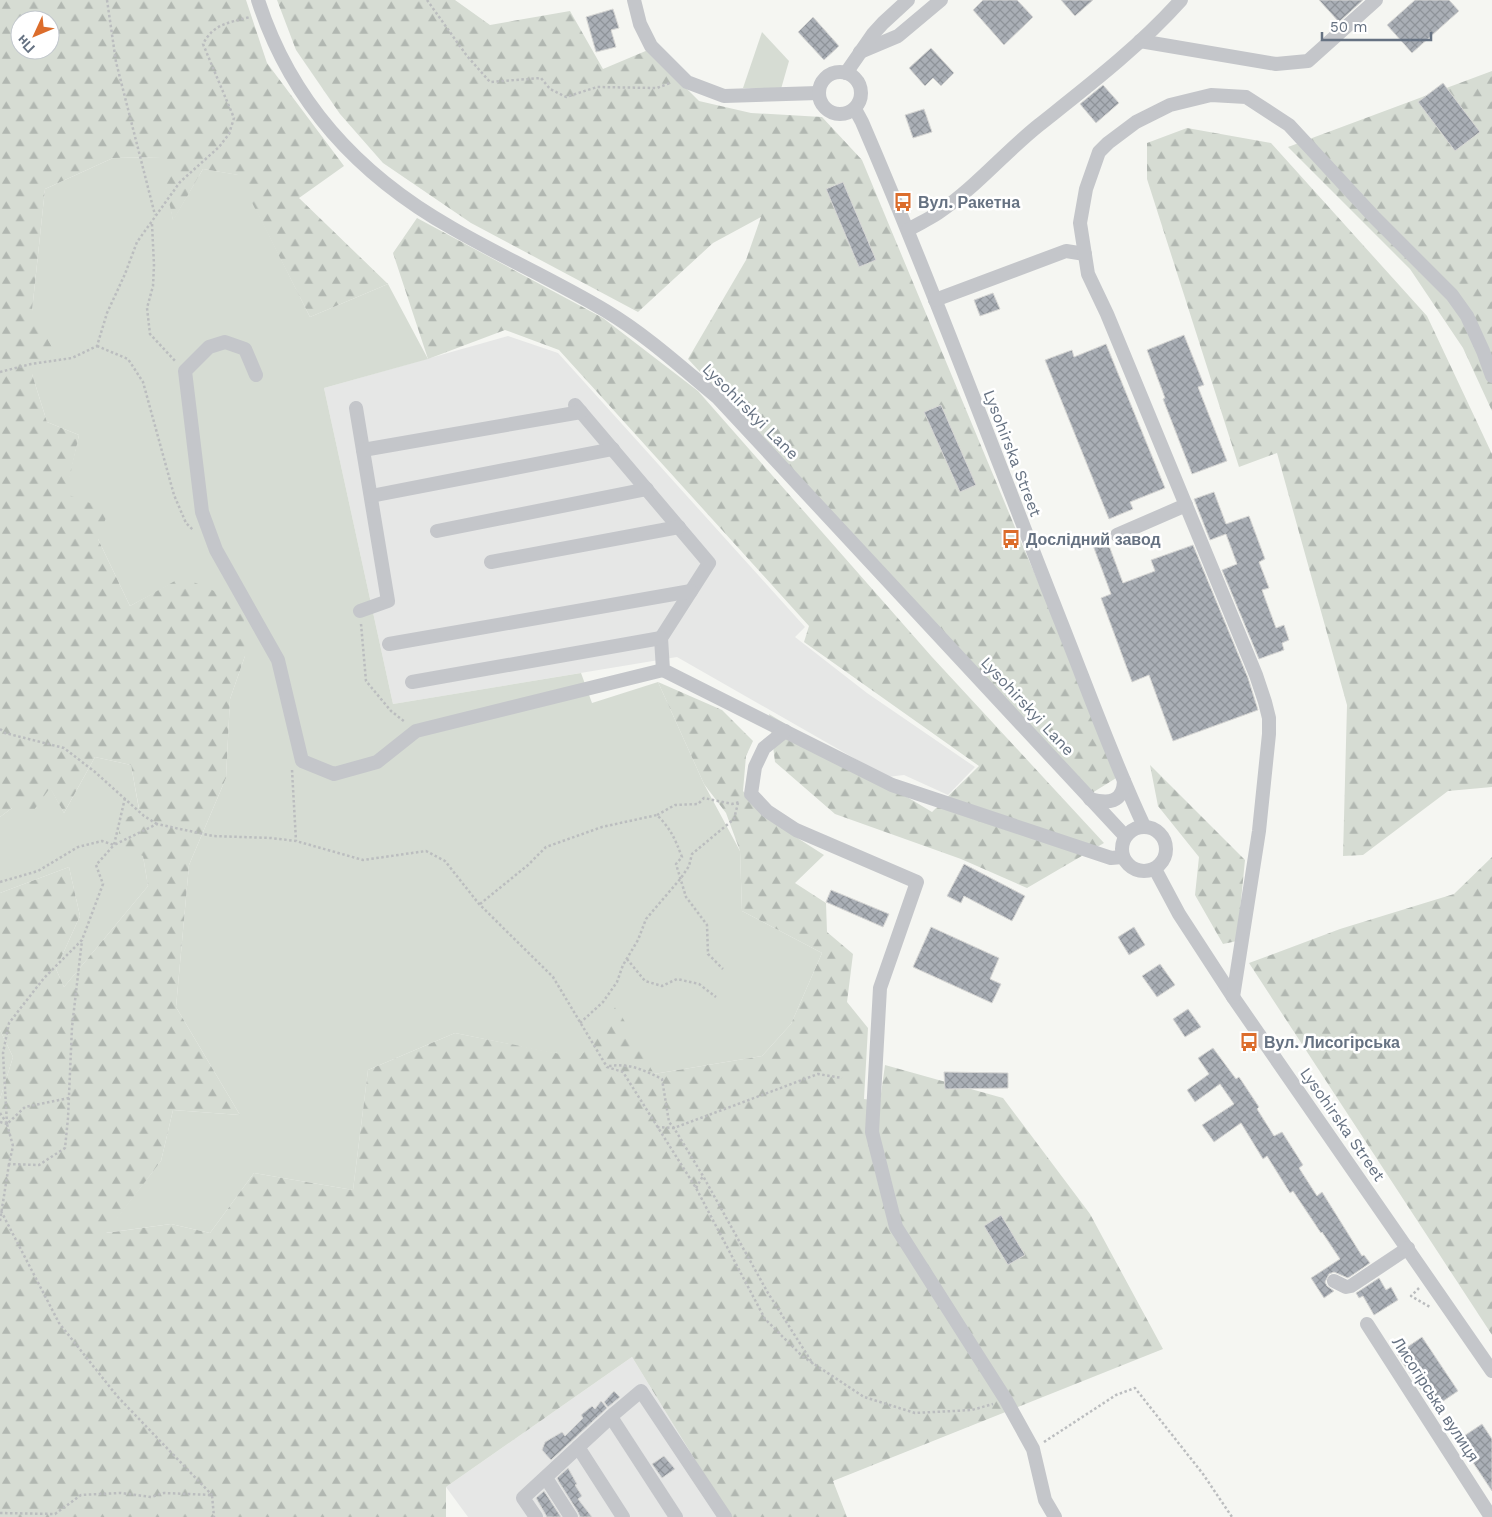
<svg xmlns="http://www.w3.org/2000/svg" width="1492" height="1517" font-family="'Work Sans',sans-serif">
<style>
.built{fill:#e6e7e6}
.green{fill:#d6dcd3}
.forest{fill:url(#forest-firs);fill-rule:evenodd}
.building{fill:url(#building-cross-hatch);stroke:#d7d7d5}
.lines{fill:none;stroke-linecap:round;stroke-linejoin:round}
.path{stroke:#bbbdbf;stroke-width:2.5;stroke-dasharray:2.5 2.5;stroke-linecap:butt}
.minor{stroke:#c4c6ca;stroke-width:14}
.labels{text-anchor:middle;stroke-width:5;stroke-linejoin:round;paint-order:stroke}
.poi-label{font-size:16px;font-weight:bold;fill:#667282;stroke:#fff;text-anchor:start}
.street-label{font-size:16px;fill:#667282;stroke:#fff}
</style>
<defs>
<pattern id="forest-firs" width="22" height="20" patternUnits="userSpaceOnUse" patternTransform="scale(1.25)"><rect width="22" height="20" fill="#d6dcd3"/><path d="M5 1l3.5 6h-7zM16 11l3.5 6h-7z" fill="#b1b7b1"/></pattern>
<pattern id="building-cross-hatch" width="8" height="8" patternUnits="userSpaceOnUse" patternTransform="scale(1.25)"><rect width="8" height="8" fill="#aaafb6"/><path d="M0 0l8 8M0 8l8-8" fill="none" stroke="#8e9399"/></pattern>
</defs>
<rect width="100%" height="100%" fill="#f5f6f2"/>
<g class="built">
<polygon points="508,336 558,353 805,627 795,637 867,693 975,767 948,795 904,775 887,777 677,657 393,704 324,388"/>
<polygon points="632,1357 730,1517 468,1517 446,1487"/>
</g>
<g class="green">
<polygon points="762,32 789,61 781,89 743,88"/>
<polygon points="161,157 173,220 203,169 239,175 310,317 388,284 428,359 324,388 393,704 581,673 592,703 658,682 704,784 740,851 742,911 822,953 791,1024 762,1056 654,1074 455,1033 368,1070 353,1190 254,1173 210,1233 171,1224 105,1233 161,1161 173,1110 240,1115 176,1007 189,865 226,778 230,699 245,656 182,578 130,606 98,539 65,494 79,435 47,422 32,374 32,311 45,189 113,158"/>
<polygon points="95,757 131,765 140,815 143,856 148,886 64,987 56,969 80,916 69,867 0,893 0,817 12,808 50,787 64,813"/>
<polygon points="0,1030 13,1057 0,1099"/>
</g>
<g class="forest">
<path d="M 0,0 L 246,0 L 267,63 L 344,166 L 299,198 L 388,284 L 310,317 L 238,175 L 203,169 L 173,221 L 160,157 L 113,158 L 45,189 L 32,311 L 54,351 L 32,374 L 47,422 L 79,435 L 66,494 L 109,510 L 98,539 L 130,606 L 182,577 L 244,604 L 245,656 L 230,699 L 226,778 L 189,865 L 176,1007 L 240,1115 L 173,1110 L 161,1161 L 106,1233 L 171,1224 L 210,1233 L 254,1173 L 353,1190 L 368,1070 L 455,1033 L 580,1058 L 616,1006 L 654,1074 L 762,1056 L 791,1024 L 822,953 L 742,911 L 740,851 L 726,813 L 704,784 L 658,682 L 722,710 L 753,741 L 746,756 L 743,791 L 763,816 L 824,855 L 795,883 L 826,903 L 827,932 L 853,954 L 847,1002 L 868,1028 L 864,1099 L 880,1101 L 885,1065 L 1003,1098 L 1090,1214 L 1163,1349 L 833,1481 L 847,1517 L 730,1517 L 632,1357 L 446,1487 L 446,1517 L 0,1517 L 0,1099 L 13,1057 L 0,1030 L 0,893 L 69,867 L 80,916 L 56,969 L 64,987 L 148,886 L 143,856 L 119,845 L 119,819 L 140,814 L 131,765 L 95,757 L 64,813 L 50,788 L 28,818 L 12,808 L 0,817 ZM 20,20 L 50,20 L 50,50 L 20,50 Z"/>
<polygon points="277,0 455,0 490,25 570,11 603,69 648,50 699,101 751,113 822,117 862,160 1019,537 1121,775 1092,793 688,359 746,260 761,217 713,243 638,312 471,223 383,163 340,114 296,50"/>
<polygon points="1492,71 1492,411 1463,348 1410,269 1288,147"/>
<polygon points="1187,128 1271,143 1427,316 1492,454 1492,787 1448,791 1363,855 1343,856 1347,705 1277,453 1239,467 1147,179 1147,143"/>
<polygon points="417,218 603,318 698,391 932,657 1104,843 1027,888 961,859 835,814 775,762 769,714 932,812 979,766 804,642 809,626 559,350 505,330 428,359 393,253"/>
<polygon points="1150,765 1245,860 1237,941 1223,944 1195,895 1199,857 1158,806"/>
<polygon points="1492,857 1492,1335 1249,963 1340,929 1454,894"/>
</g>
<g class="building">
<polygon points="983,0 1017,0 1033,17 1004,45 973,10"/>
<polygon points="1061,0 1093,0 1075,16"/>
<polygon points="1319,0 1363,0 1339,22"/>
<polygon points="1415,0 1449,0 1459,11 1412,53 1387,25"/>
<polygon points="613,9 619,28 611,30 616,47 596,52 586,17"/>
<polygon points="813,17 839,46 824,60 798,32"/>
<polygon points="931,48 954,73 941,86 933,78 925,86 909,68"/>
<polygon points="1443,83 1480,132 1455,151 1418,102"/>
<polygon points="1103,85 1119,103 1096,123 1080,104"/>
<polygon points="924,109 932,132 913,138 905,115"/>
<polygon points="843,182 876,260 859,267 826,189"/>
<polygon points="993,293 1000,309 980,316 974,300"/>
<polygon points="1184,335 1204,385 1198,387 1227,461 1192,474 1163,399 1165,398 1147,350"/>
<polygon points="1106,344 1165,488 1130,502 1133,509 1109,519 1045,360 1072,350 1074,357"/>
<polygon points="941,405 976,485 960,492 924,412"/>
<polygon points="1214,492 1226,524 1249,516 1265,559 1259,562 1269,588 1262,590 1276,628 1284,625 1289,640 1282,643 1284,650 1259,659 1222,570 1237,564 1226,534 1210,540 1194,499"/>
<polygon points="1105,535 1123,583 1155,571 1151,560 1193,545 1248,678 1258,710 1173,741 1149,675 1132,682 1101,598 1111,594 1091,540"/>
<polygon points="964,864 1025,896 1012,921 964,896 961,903 947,896"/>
<polygon points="831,890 889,914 883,927 826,902"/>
<polygon points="931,927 999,958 990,979 1001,984 992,1003 913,967"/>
<polygon points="1134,927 1145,945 1129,955 1118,937"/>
<polygon points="1160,964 1175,985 1157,997 1142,976"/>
<polygon points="1188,1009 1201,1027 1185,1037 1173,1019"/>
<polygon points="1213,1048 1236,1079 1239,1077 1259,1107 1257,1109 1274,1136 1282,1132 1303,1165 1299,1168 1317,1196 1322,1192 1362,1256 1364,1255 1370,1263 1348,1278 1334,1272 1329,1274 1325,1282 1327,1286 1334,1291 1324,1298 1311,1278 1340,1259 1322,1232 1321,1233 1293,1191 1290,1193 1267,1156 1263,1159 1241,1123 1214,1142 1202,1125 1234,1104 1220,1084 1195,1102 1187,1090 1209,1074 1198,1058"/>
<polygon points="944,1072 1008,1073 1008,1088 945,1089"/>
<polygon points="1001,1215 1025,1255 1008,1265 984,1226"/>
<polygon points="1379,1278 1386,1290 1391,1287 1398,1300 1374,1315 1363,1296 1359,1298 1356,1293"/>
<polygon points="1422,1337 1458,1391 1433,1408 1397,1354"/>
<polygon points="614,1391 620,1397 608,1407 604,1402"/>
<polygon points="601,1401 607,1408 551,1460 542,1450 545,1442 562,1432 565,1436 583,1418 581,1415 587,1410 592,1406 595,1409"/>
<polygon points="1482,1424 1492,1439 1492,1491 1458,1440"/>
<polygon points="664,1456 675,1469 662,1478 652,1464"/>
<polygon points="568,1468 577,1484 575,1485 582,1496 578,1499 592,1517 580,1517 578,1512 559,1482 557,1478"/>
<polygon points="544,1491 561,1517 547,1517 536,1498"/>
</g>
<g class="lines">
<g class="path">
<polyline points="107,0 116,62 155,215"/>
<polyline points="427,0 467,56 490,82 541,78 550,89 566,97 597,87 657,88 670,83"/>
<polyline points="152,224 154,265 153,286 147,308 150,334 176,362"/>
<polyline points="97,346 128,359 143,382 174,495 186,523 193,530"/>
<path d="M 0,372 L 31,364 L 72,358 L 97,346 L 107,313 L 125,274 L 137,242 L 180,182 L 219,147 L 229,134 L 234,118 L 203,44 C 214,23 229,23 250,17"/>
<polyline points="361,624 366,681 391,711 405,722"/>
<polyline points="0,729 5,733 64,748 95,772 144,816 157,824"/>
<polyline points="292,770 296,841"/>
<polyline points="657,815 675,805 698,804 704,798 732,804 739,802"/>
<polyline points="0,882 38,871 78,847 102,841 114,845 157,824 213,836 271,838 296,841 363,860 426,851 445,861 479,904 553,977 607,1067 623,1072 696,1188 765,1319 802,1356 864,1397 915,1413 972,1410 993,1404"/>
<path d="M 480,904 L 528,865 L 546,847 L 602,827 L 657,815 C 671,829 675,839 682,857 L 676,864 L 686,897 L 707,925 L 708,954 L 723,969"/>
<polyline points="627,959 645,981 662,986 677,979 699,984 716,997"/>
<polyline points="580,1023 603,1002 617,982 623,965 638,940 646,919 681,878 689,866 692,854 734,819 738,803"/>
<path d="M 609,1066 C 629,1063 644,1070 662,1079 L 669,1122 L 674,1128 L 818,1074 L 842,1078"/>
<polyline points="69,1098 25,1107 7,1124 13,1146 9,1164 39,1165 65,1148 68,1118 72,1027 82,940"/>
<polyline points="0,1113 6,1122"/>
<polyline points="0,1122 7,1124"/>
<polyline points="7,1124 3,1053 9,1023 44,978 82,940 103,884 96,865 114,845 125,798"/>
<polyline points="657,1127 674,1128 703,1176 768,1293 813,1364"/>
<polyline points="696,1188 703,1176"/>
<polyline points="1,1211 59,1323 117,1396 212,1495"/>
<polyline points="0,1221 9,1164"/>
<polyline points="1419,1288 1411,1296 1430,1307"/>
<polyline points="1044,1442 1116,1395 1135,1388 1203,1474 1232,1517"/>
<polyline points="0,1513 55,1514 81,1495 121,1493 151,1497 164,1493 212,1495 214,1517"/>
</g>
<g class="minor">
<path d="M 258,0 C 291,103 360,176 452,228 C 502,257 556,281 606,311 C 646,335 681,367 717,397 L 1125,836"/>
<polyline points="634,0 640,24 651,46 687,82 724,96 818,93"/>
<polyline points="1140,41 1276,64 1308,61 1376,0"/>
<polyline points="860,52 898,36 941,0"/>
<circle cx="840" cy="93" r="21"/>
<polyline points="846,73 873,34 883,23 908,0"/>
<path d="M 855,109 L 862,122 C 933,287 995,455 1061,622 C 1088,690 1113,760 1144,826"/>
<path d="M 908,230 C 918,224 929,219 938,213 C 975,188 1004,153 1039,125 C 1088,86 1139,47 1181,0"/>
<polyline points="935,300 1066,251 1085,254"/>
<polyline points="256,375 245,349 225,342 209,347 185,371 202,512 216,550 278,660 302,761 334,774 377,762 416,731 663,670"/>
<polyline points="575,405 709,563 661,638 663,670 892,785 1111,858 1122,857"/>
<polyline points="356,408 388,601 360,611"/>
<polyline points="363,450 581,412"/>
<polyline points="371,496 613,449"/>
<polyline points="437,531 647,489"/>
<polyline points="1117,535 1186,505"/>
<polyline points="491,562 679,527"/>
<polyline points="389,644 691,591"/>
<polyline points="412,682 661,638"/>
<polyline points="785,731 764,748 755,767 751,794 767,811 796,830 917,882 880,988 872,1132 896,1227 1006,1400 1033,1449 1045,1500 1055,1517"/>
<path d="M 1090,799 C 1108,804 1123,803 1124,781"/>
<circle cx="1144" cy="849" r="22"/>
<polyline points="1155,869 1179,914 1233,997 1492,1371"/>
<polyline points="1233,997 1259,831 1269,734 1269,718 1265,702 1256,675 1107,314 1088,274 1080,223 1086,189 1099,152 1108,143 1136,122 1170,105 1211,95 1246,97 1289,125 1375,218 1452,295 1467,316 1483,351 1492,376"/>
<polyline points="1334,1281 1346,1287 1351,1286 1408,1248"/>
<polyline points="1367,1324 1491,1517"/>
<polyline points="611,1417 676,1517"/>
<polyline points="578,1447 623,1517"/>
<polyline points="546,1478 571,1517"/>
<polyline points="536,1517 523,1498 615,1413 641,1391 725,1517"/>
</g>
</g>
<defs>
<g id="bus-bare" transform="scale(1.5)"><path d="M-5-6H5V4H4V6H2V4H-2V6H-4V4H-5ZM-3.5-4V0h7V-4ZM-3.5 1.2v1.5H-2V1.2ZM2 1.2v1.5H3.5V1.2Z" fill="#dc6d2c" stroke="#fff" stroke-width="2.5" paint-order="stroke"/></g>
</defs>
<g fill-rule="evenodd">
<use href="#bus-bare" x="903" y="202"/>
<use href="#bus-bare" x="1011" y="539"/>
<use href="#bus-bare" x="1249" y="1042"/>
</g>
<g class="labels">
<g class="poi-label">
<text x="918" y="208">Вул. Ракетна</text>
<text x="1026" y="545">Дослідний завод</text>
<text x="1264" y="1048">Вул. Лисогірська</text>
</g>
<g class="street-label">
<text transform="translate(751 411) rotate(45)" y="6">Lysohirskyi Lane</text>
<text transform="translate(1013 453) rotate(69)" y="6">Lysohirska Street</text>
<text transform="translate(1028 706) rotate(47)" y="6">Lysohirskyi Lane</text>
<text transform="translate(1343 1124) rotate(55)" y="6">Lysohirska Street</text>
<text transform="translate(1436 1399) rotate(57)" y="6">Лисогірська вулиця</text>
</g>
</g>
<g transform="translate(35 35) rotate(226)"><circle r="24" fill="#ffffff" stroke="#c2c7cd"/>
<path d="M0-4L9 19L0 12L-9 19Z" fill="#dc6d2c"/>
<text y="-8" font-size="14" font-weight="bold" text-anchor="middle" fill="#667282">Пн</text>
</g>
<path d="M1322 32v8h109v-8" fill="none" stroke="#667282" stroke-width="2.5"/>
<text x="1330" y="32" font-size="15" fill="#667282" stroke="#ffffff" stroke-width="4" paint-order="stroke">50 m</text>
</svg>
